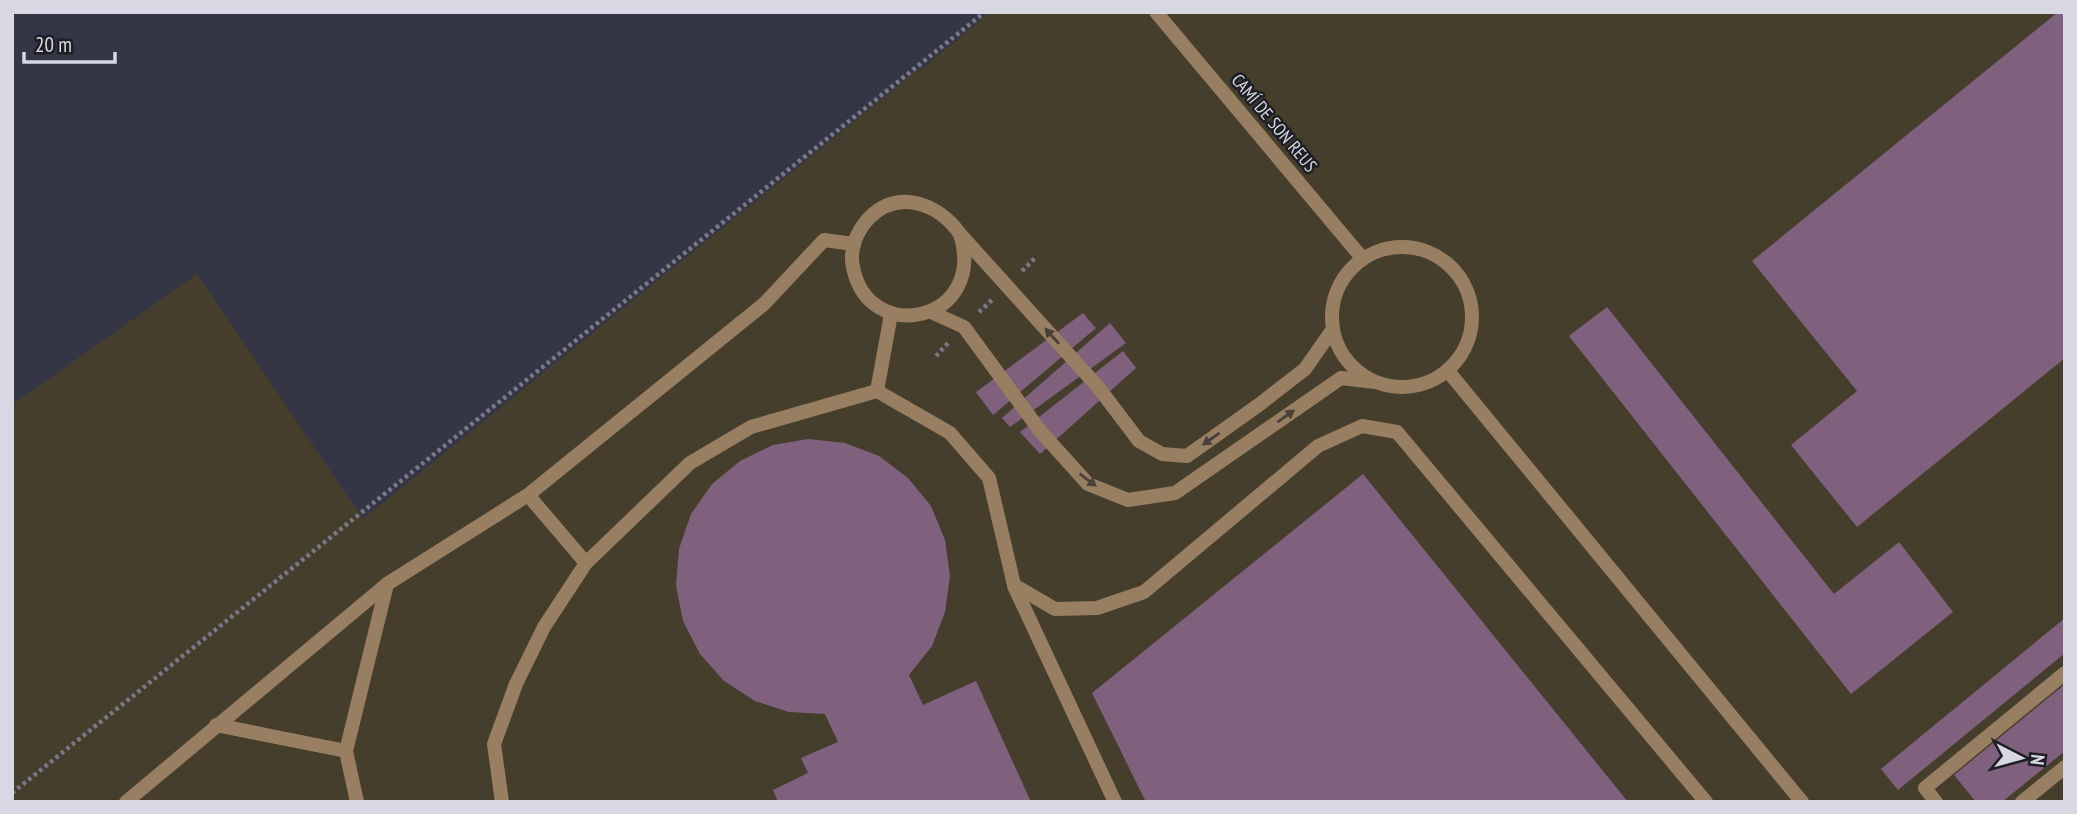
<svg xmlns="http://www.w3.org/2000/svg" width="2077" height="814" font-family="'PT Sans Narrow',sans-serif">
<style>
.industrial{fill:#463e2d}
.building{fill:#7f617e}
.lines{fill:none;stroke-linecap:round;stroke-linejoin:round}
.path{stroke:#797987;stroke-width:4.5;stroke-dasharray:3.5 3.5;stroke-linecap:butt}
.lane{stroke:#997f61;stroke-width:14}
.street{stroke:#997f61;stroke-width:14}
.oneway{fill:#49403a}
.labels{text-anchor:middle;stroke-width:5;stroke-linejoin:round;paint-order:stroke}
.street-label{font-size:18px;fill:#d8d8e3;stroke:#1e1e25}
</style>
<rect width="100%" height="100%" fill="#353645"/>
<polygon class="industrial" points="990,12 2065,12 2065,802 12,802 12,405 197,274 363,519 915,72 927,65"/>
<g class="building">
<polygon points="2058,12 2065,12 2065,358 1857,527 1791,445 1857,391 1752,261"/>
<polygon points="1607,307 1834,594 1899,542 1953,612 1851,694 1569,336"/>
<polygon points="1083,313 1096,328 993,415 976,392"/>
<polygon points="1110,323 1126,343 1010,427 1002,418"/>
<polygon points="1123,351 1136,368 1040,454 1020,432"/>
<polygon points="808,439 845,443 879,456 908,478 931,506 945,540 950,576 945,612 932,646 909,675 923,705 976,681 1031,802 778,802 773,790 808,773 801,758 838,742 825,714 789,712 755,701 724,681 700,654 683,621 676,585 679,549 691,514 712,484 740,461 773,445"/>
<polygon points="1363,474 1628,802 1146,802 1092,693"/>
<polygon points="2065,618 2065,653 1898,790 1881,769"/>
<polygon points="2065,684 2065,751 2002,802 1976,802 1954,775"/>
</g>
<g class="lines">
<g class="path">
<polyline points="1022,271 1036,257"/>
<polyline points="979,312 993,299"/>
<polyline points="936,356 948,343"/>
<polyline points="12,793 985,12"/>
</g>
<g class="lane">
<path d="M 960,234 C 988,322 868,347 853,267 C 849,249 857,231 869,218 C 899,188 939,204 960,234 L 1098,387 L 1139,441 L 1162,454 L 1187,456 L 1260,404 L 1305,369 L 1333,329"/>
<polyline points="931,312 964,327 1041,432 1088,484 1128,500 1175,493 1341,378 1375,382"/>
<polyline points="877,391 891,314"/>
<polyline points="528,495 586,563"/>
<polyline points="1014,586 1115,802"/>
<polyline points="216,725 346,751"/>
<polyline points="126,802 387,584 528,495 764,304 824,240 854,244"/>
<polyline points="357,802 346,751 387,584"/>
<polyline points="502,802 494,744 516,684 544,627 586,563 690,463 751,427 877,391 950,433 989,478 1014,585 1055,609 1097,608 1144,592 1318,446 1362,426 1397,432 1706,802"/>
<polyline points="1936,802 1925,788 2065,673"/>
<polyline points="2022,802 2065,767"/>
</g>
<g class="street">
<polyline points="1156,12 1363,259"/>
<circle cx="1402" cy="317" r="70"/>
<polyline points="1448,371 1802,802"/>
</g>
</g>
<defs><path id="oneway-solid" d="M-6-.8H1V-3.2L6.5 0L1 3.2V.8H-6Z" transform="scale(1.75)"/></defs>
<g class="oneway">
<use href="#oneway-solid" transform="translate(1052 336) rotate(-132)"/>
<use href="#oneway-solid" transform="translate(1286 416) rotate(-35)"/>
<use href="#oneway-solid" transform="translate(1211 439) rotate(145)"/>
<use href="#oneway-solid" transform="translate(1088 480) rotate(37)"/>
</g>
<g class="labels">
<g class="street-label">
<text transform="translate(1274 123) rotate(50)" y="6">CAMÍ DE SON REUS</text>
</g>
</g>
<rect width="2077" height="814" fill="none" stroke="#d8d8e3" stroke-width="28"/>
<g transform="translate(2021 758) rotate(96)" stroke="#1e1e25" stroke-width="5" paint-order="stroke">
<path d="M0-5L12 26L0 18L-12 26Z" fill="#d8d8e3"/>
<text y="-10" font-size="19" font-weight="bold" text-anchor="middle" fill="#d8d8e3">N</text>
</g>
<path d="M24 52v10h91v-10" fill="none" stroke="#d8d8e3" stroke-width="3.5"/>
<text x="35" y="52" font-size="21" fill="#d8d8e3" stroke="#1e1e25" stroke-width="5" paint-order="stroke">20 m</text>
</svg>
